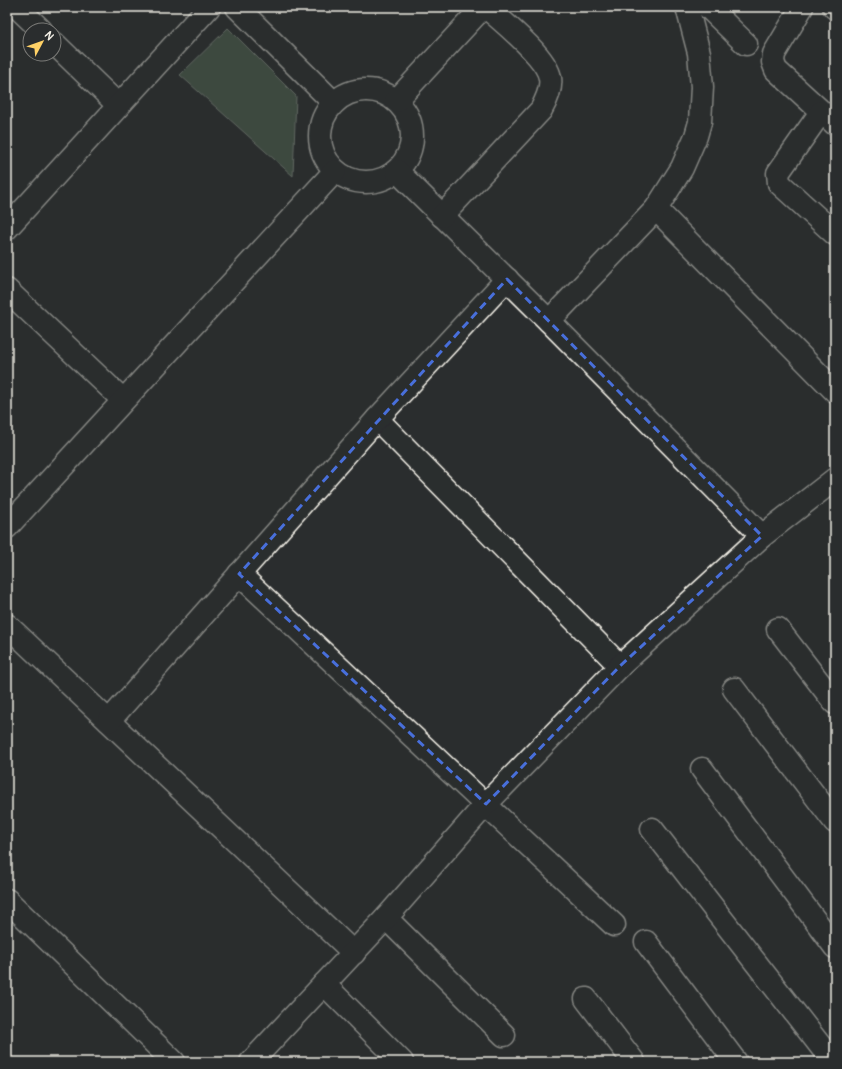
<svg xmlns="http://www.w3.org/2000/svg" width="842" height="1069" font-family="Pangolin,sans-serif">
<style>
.green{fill:#546a56;stroke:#a4ae9f}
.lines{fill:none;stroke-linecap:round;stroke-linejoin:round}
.minor-casing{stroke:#f4f1e8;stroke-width:25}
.minor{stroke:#2a2d2e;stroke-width:22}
.marked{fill:none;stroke:#486fdb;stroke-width:3;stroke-dasharray:8 5;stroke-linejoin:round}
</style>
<rect width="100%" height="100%" fill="#2a2d2e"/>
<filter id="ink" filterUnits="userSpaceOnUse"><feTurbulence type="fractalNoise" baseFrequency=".025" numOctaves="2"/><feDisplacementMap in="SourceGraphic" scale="8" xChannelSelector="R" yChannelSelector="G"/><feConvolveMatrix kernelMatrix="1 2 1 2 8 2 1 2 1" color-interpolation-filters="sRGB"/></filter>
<g filter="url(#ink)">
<polygon class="green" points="228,28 296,96 293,176 180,75"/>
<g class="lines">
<g class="minor-casing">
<g id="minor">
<polyline points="17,7 41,30"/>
<polyline points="237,7 334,103"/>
<polyline points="708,7 746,44"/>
<polyline points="802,7 774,54 773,62 776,70 835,124"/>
<polyline points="834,7 835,8"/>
<polyline points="54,43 118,105"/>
<circle cx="366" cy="136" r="46"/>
<polyline points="396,101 483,7"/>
<polyline points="821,112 778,173 779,183 835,234"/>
<polyline points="397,171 549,321 762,536"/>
<polyline points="656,209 835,391"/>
<path d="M 442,216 L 541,110 C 546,101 552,89 550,78 C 547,57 503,22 486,7"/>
<polyline points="7,228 209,7"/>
<polyline points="7,290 123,400"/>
<polyline points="549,321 656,209 682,168 696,136 700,122 702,87 699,53 687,7"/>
<polyline points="377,419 620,666"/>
<polyline points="7,527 335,171"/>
<polyline points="239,574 614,925"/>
<polyline points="7,625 354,953"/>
<polyline points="778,629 835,703"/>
<polyline points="734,689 835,822"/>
<polyline points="109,721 377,419 507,279"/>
<polyline points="702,769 835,947"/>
<polyline points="652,829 833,1062"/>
<polyline points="7,900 174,1062"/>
<polyline points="386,918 504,1035"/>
<polyline points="646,942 736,1062"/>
<polyline points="324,984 402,1062"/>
<polyline points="586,999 634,1062"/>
<polyline points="251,1062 386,918 486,804 620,666 762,536 835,479"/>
</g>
</g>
<use href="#minor" class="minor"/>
</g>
</g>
<path d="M0 0H842V1069H0ZM 507,279 L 762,536 L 620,666 L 486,804 L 239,574 Z" fill="#2a2d2e" fill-opacity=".55" fill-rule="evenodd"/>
<path class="marked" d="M 507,279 L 762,536 L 620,666 L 486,804 L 239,574 Z"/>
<rect width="842" height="1069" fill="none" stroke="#2a2d2e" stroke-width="24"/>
<rect x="12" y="12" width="818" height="1045" fill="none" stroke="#f4f1e8" stroke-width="1.5" filter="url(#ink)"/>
<g transform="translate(42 42) rotate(49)"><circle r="19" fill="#2a2d2e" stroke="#7b7b78"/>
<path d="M0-3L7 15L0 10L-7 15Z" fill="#ffd166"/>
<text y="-6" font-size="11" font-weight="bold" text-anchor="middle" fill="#f4f1e8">N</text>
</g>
</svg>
